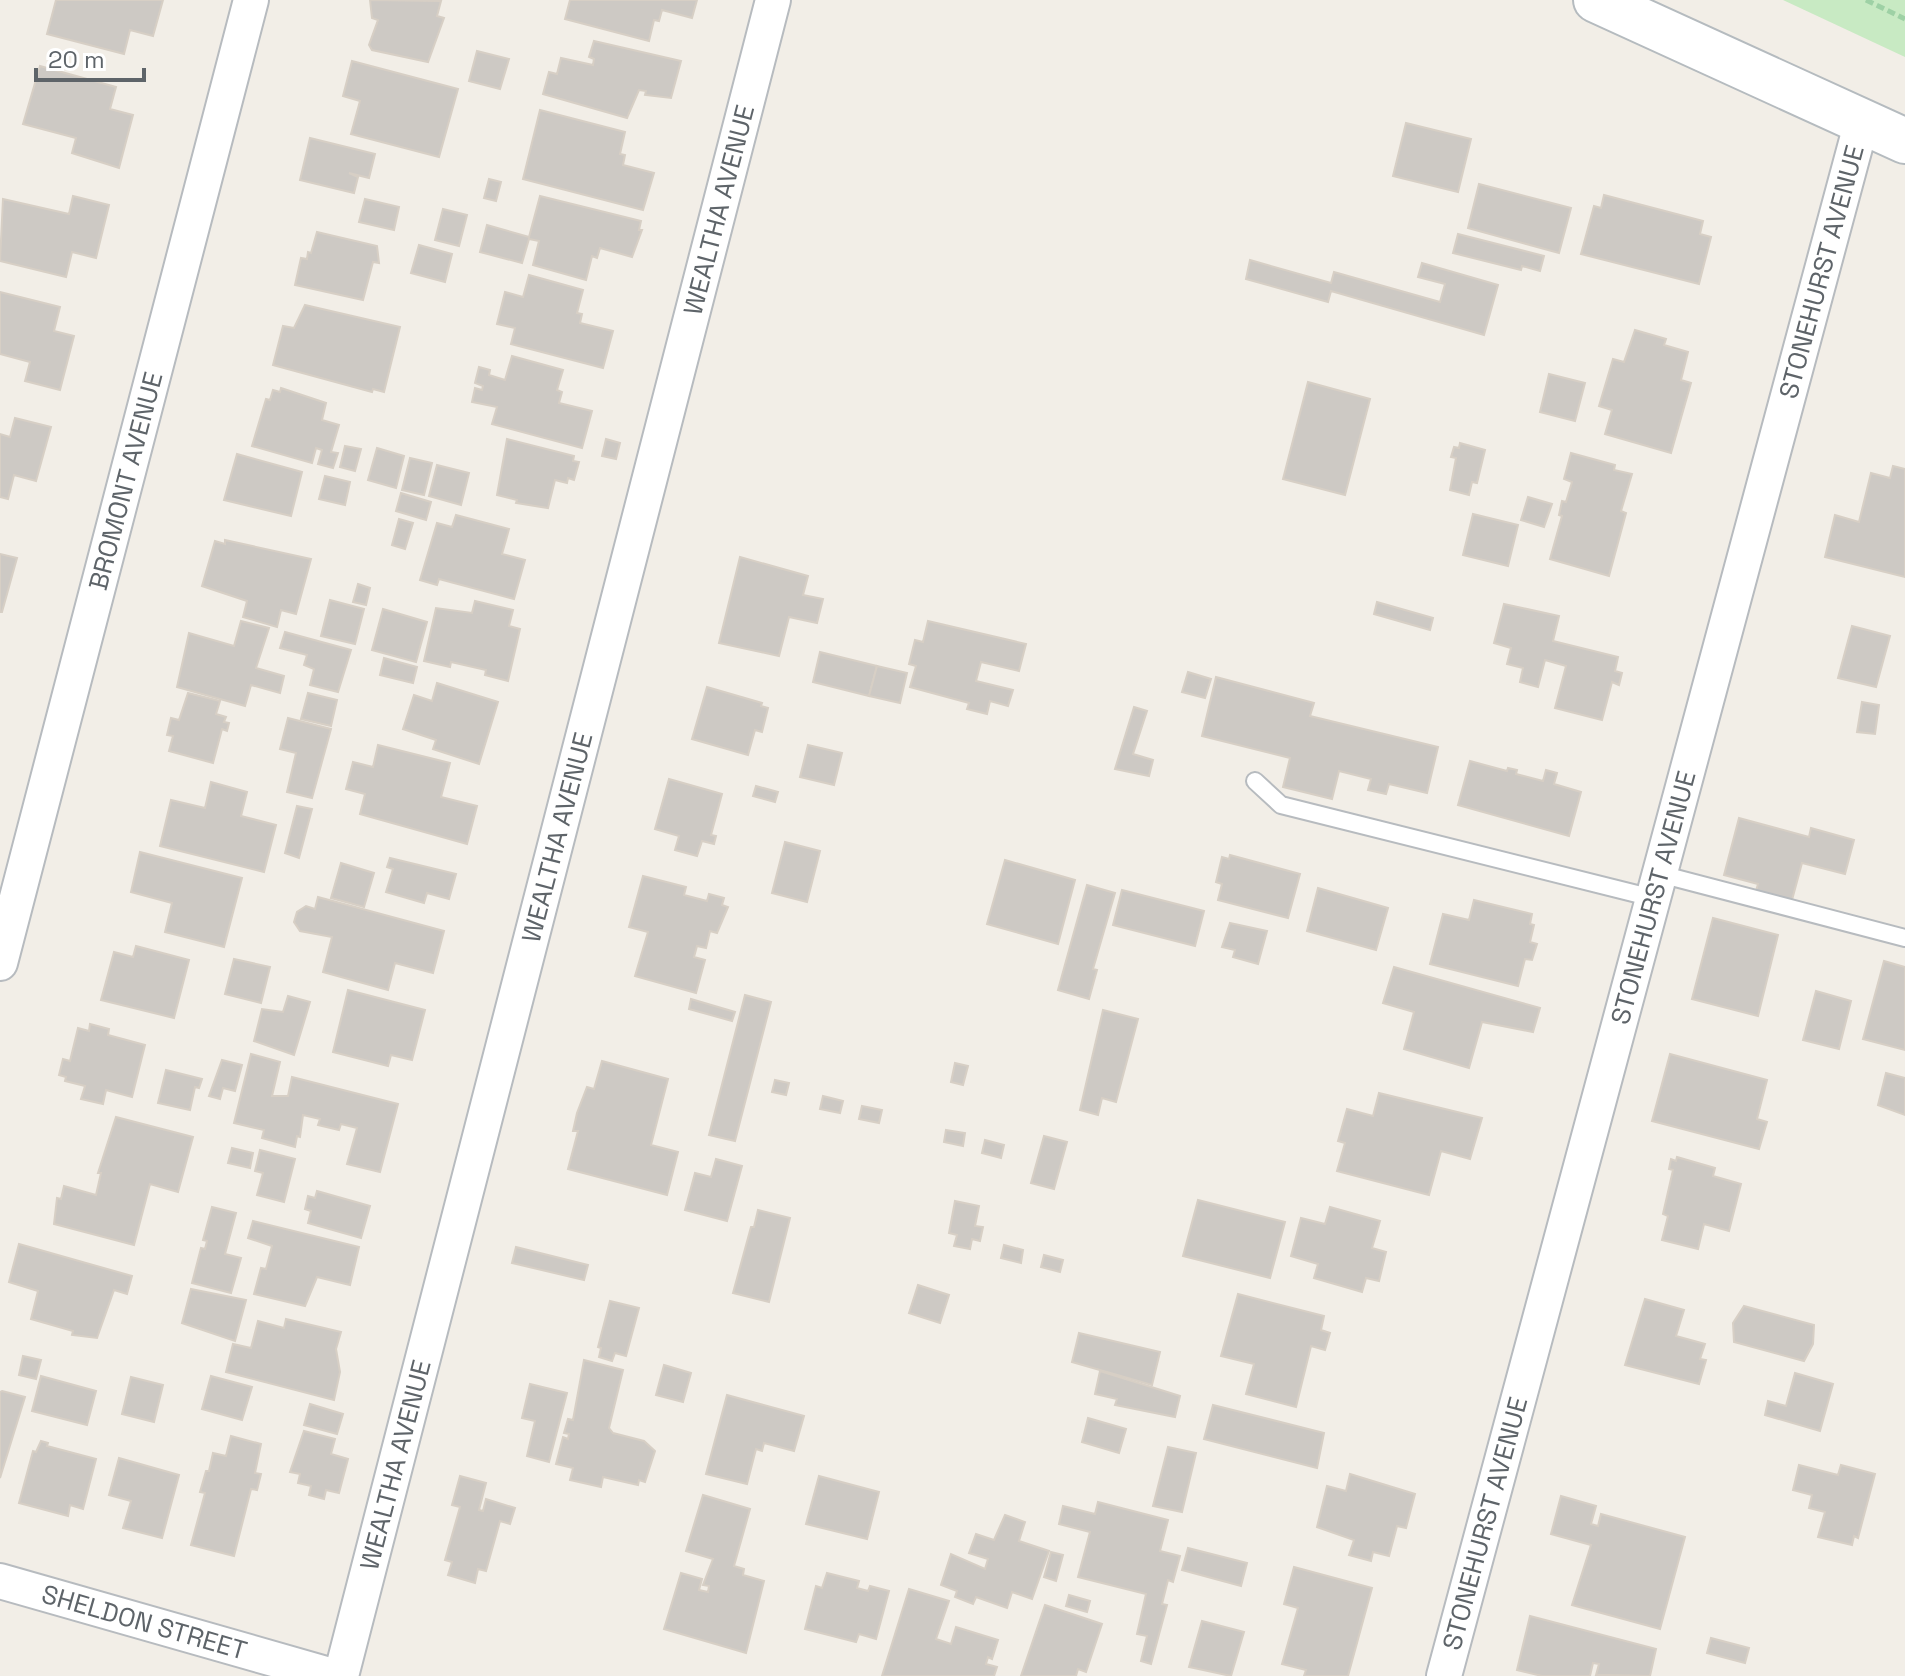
<svg xmlns="http://www.w3.org/2000/svg" width="1905" height="1676" font-family="'Space Grotesk',sans-serif">
<style>
.green{fill:#c8eac3}
.building{fill:#cdc9c4;stroke:#d7cfc5;stroke-width:2}
.lines{fill:none;stroke-linecap:round;stroke-linejoin:round}
.lane-casing{stroke:#b7bbbf;stroke-width:20}
.street-casing{stroke:#b7bbbf;stroke-width:38}
.secondary-casing{stroke:#b5bbbf;stroke-width:48}
.path{stroke:#9ed1a5;stroke-width:5;stroke-dasharray:8 4;stroke-linecap:butt}
.lane{stroke:#fff;stroke-width:16}
.street{stroke:#fff;stroke-width:34}
.secondary{stroke:#fff;stroke-width:44}
.labels{text-anchor:middle;stroke-width:7;stroke-linejoin:round;paint-order:stroke}
.street-label{font-size:26px;fill:#5e6469;stroke:#fff}
</style>
<rect width="100%" height="100%" fill="#f2eee7"/>
<polygon class="green" points="1783,0 1905,0 1905,57"/>
<g class="building">
<polygon points="56,0 163,0 153,36 130,30 124,54 47,34"/>
<polygon points="370,0 441,1 437,16 444,18 428,62 372,50 369,45 378,20 372,18"/>
<polygon points="570,0 697,0 692,18 662,10 659,21 654,20 649,41 565,19"/>
<polygon points="594,41 681,61 671,98 645,95 646,91 639,90 627,118 543,94 549,72 557,74 561,58 593,65 594,59 589,57"/>
<polygon points="477,51 509,59 500,89 469,81"/>
<polygon points="352,61 458,89 439,157 351,134 360,101 343,96"/>
<polygon points="40,66 116,87 110,109 133,115 119,168 72,153 76,138 23,124"/>
<polygon points="540,110 625,132 620,154 625,155 623,165 654,173 643,210 523,179"/>
<polygon points="1406,123 1471,139 1458,192 1393,176"/>
<polygon points="310,138 375,154 369,178 349,173 358,177 354,193 300,180"/>
<polygon points="489,179 501,182 496,201 484,198"/>
<polygon points="1479,184 1571,208 1559,253 1468,228"/>
<polygon points="1604,195 1703,221 1700,234 1711,237 1699,284 1581,254 1594,206 1601,208"/>
<polygon points="73,196 109,205 96,258 72,252 66,277 0,261 3,199 69,214"/>
<polygon points="540,196 641,221 639,230 642,230 632,257 600,248 597,258 592,256 586,280 533,265 539,241 529,239 522,263 480,252 487,225 529,237"/>
<polygon points="365,199 399,207 394,230 359,222"/>
<polygon points="443,209 467,215 459,246 435,240"/>
<polygon points="317,232 377,246 379,263 373,262 363,300 295,285 301,258 307,259 308,252 311,253"/>
<polygon points="1458,234 1544,256 1540,271 1522,266 1521,270 1453,253"/>
<polygon points="419,245 452,254 445,282 411,273"/>
<polygon points="1250,260 1331,283 1334,272 1440,302 1445,284 1418,277 1422,263 1498,285 1484,335 1331,291 1328,302 1246,279"/>
<polygon points="529,275 583,290 577,313 582,314 580,323 613,331 603,368 511,344 515,328 497,324 505,292 523,297"/>
<polygon points="0,292 60,307 54,331 74,336 60,390 25,381 30,362 0,354"/>
<polygon points="305,305 400,327 384,392 373,389 372,392 273,365 283,326 294,328"/>
<polygon points="1635,330 1666,339 1664,345 1688,352 1681,380 1691,383 1671,453 1605,434 1612,410 1599,406 1613,359 1624,362"/>
<polygon points="512,356 563,370 557,390 562,392 559,403 592,411 582,448 492,424 497,407 472,402 475,388 482,390 483,386 475,383 479,367 490,370 489,375 505,380"/>
<polygon points="1549,374 1585,383 1575,421 1540,412"/>
<polygon points="1308,382 1370,399 1345,495 1283,479"/>
<polygon points="281,388 326,403 322,420 339,425 331,452 338,453 333,468 318,464 322,450 316,448 312,463 252,446 266,399 270,400 273,390 280,392"/>
<polygon points="15,418 51,427 36,481 14,475 8,499 0,497 0,434 10,437"/>
<polygon points="507,439 574,456 573,461 579,462 574,480 568,478 567,483 555,480 548,508 516,503 517,500 497,495"/>
<polygon points="606,439 620,443 616,459 602,456"/>
<polygon points="1460,443 1485,450 1477,483 1472,482 1469,495 1450,490 1456,458 1451,457 1454,447 1459,448"/>
<polygon points="345,446 361,449 355,471 340,467"/>
<polygon points="377,448 404,456 396,488 368,480"/>
<polygon points="1571,453 1615,465 1614,470 1632,474 1621,511 1626,513 1609,576 1550,559 1562,516 1559,515 1562,501 1566,502 1572,482 1564,479"/>
<polygon points="237,454 302,472 291,516 224,500"/>
<polygon points="410,458 432,463 424,495 402,490"/>
<polygon points="437,465 469,473 461,505 429,496"/>
<polygon points="1893,466 1905,469 1905,577 1825,557 1835,515 1859,522 1871,473 1890,478"/>
<polygon points="325,476 350,482 345,505 319,499"/>
<polygon points="401,493 431,502 426,520 396,511"/>
<polygon points="1528,497 1552,504 1544,527 1521,520"/>
<polygon points="1473,514 1518,525 1508,566 1463,555"/>
<polygon points="456,515 509,529 502,554 525,560 514,599 439,579 437,585 420,580 437,523 452,527"/>
<polygon points="399,519 413,523 405,549 392,545"/>
<polygon points="225,540 311,559 296,614 281,610 277,627 243,617 247,601 202,586 215,541 225,544"/>
<polygon points="0,554 17,558 2,612 0,612"/>
<polygon points="740,557 808,576 803,595 823,599 817,623 789,617 779,656 719,643"/>
<polygon points="358,584 370,588 366,605 353,602"/>
<polygon points="330,600 364,609 355,644 321,636"/>
<polygon points="475,601 513,610 509,626 520,629 508,681 485,675 486,670 451,662 450,667 424,661 436,608 472,613"/>
<polygon points="1377,602 1433,618 1430,630 1374,614"/>
<polygon points="1504,604 1559,616 1553,641 1618,657 1615,671 1622,673 1619,685 1612,682 1602,720 1555,708 1566,666 1545,660 1538,687 1520,682 1523,668 1507,664 1511,648 1494,643"/>
<polygon points="383,609 427,622 416,662 372,650"/>
<polygon points="241,621 269,628 256,668 284,676 280,693 251,685 245,706 177,687 189,633 234,646"/>
<polygon points="928,621 1026,644 1019,671 981,662 976,681 1013,690 1008,706 990,701 987,714 967,709 969,703 910,687 916,666 909,664 915,640 923,642"/>
<polygon points="1852,626 1890,636 1876,687 1838,678"/>
<polygon points="285,632 351,650 338,692 310,685 314,669 304,665 307,655 280,648"/>
<polygon points="820,652 877,666 869,696 813,682"/>
<polygon points="384,658 417,667 413,683 380,675"/>
<polygon points="877,666 907,673 900,703 869,696"/>
<polygon points="1188,672 1211,679 1205,698 1182,692"/>
<polygon points="1216,677 1314,703 1310,716 1438,747 1427,793 1389,784 1386,794 1368,790 1371,779 1339,771 1332,799 1283,787 1290,758 1202,736"/>
<polygon points="437,683 498,702 479,764 433,749 436,740 403,729 414,695 432,701"/>
<polygon points="707,687 762,703 761,706 768,708 762,732 755,730 748,755 692,739"/>
<polygon points="188,693 220,701 216,714 226,717 224,722 229,723 227,731 222,729 213,763 169,751 173,736 167,735 171,718 179,720"/>
<polygon points="308,693 337,700 331,726 301,719"/>
<polygon points="1862,702 1879,705 1875,734 1857,732"/>
<polygon points="1134,707 1147,711 1133,754 1153,760 1149,776 1115,769"/>
<polygon points="288,718 331,729 312,798 287,792 296,753 280,749"/>
<polygon points="378,745 450,763 441,797 477,806 467,844 360,814 365,794 346,789 353,762 373,767"/>
<polygon points="808,745 842,753 834,785 800,777"/>
<polygon points="1470,761 1507,771 1508,768 1517,770 1516,774 1543,781 1546,770 1557,773 1554,784 1581,792 1569,836 1458,805"/>
<polygon points="669,779 722,794 711,835 716,836 714,844 702,841 697,856 675,850 679,836 655,829"/>
<polygon points="211,782 247,792 241,816 276,825 264,872 160,846 171,800 205,808"/>
<polygon points="756,786 778,792 775,802 753,796"/>
<polygon points="297,806 312,809 299,858 285,853"/>
<polygon points="1739,818 1809,837 1811,828 1854,840 1845,874 1802,863 1792,900 1756,891 1758,884 1724,875"/>
<polygon points="785,842 820,851 807,902 772,893"/>
<polygon points="140,852 242,878 224,947 165,932 172,903 131,892"/>
<polygon points="1230,855 1300,874 1288,918 1218,900 1222,884 1216,882 1222,857 1229,859"/>
<polygon points="390,858 456,874 449,899 427,893 424,903 386,892 393,869 387,867"/>
<polygon points="1005,860 1075,880 1058,944 987,924"/>
<polygon points="341,863 374,873 364,907 331,898"/>
<polygon points="643,876 686,887 684,895 707,901 709,894 724,898 722,905 728,907 717,933 710,931 706,948 697,946 694,957 705,960 696,993 635,976 648,932 629,927"/>
<polygon points="1087,885 1115,893 1093,969 1097,970 1089,999 1058,990"/>
<polygon points="1318,888 1388,908 1376,950 1307,931"/>
<polygon points="1122,890 1204,911 1195,946 1113,925"/>
<polygon points="318,897 444,931 433,973 395,963 388,990 323,972 332,937 300,931 294,922 297,912 306,906 315,909"/>
<polygon points="1474,900 1532,914 1530,924 1534,925 1530,942 1537,944 1532,960 1525,959 1518,986 1430,964 1443,914 1469,920"/>
<polygon points="1713,918 1778,935 1758,1016 1692,999"/>
<polygon points="1230,923 1267,931 1258,964 1233,957 1235,950 1222,947"/>
<polygon points="136,946 189,960 174,1018 101,1000 114,952 133,957"/>
<polygon points="234,959 270,967 261,1003 225,994"/>
<polygon points="1884,961 1905,967 1905,1050 1863,1039"/>
<polygon points="1394,967 1540,1008 1533,1032 1482,1022 1469,1068 1404,1049 1414,1012 1383,1003"/>
<polygon points="348,990 425,1010 412,1060 391,1055 388,1066 333,1052"/>
<polygon points="1816,991 1851,1001 1839,1049 1803,1040"/>
<polygon points="745,995 771,1002 735,1141 709,1135"/>
<polygon points="288,996 310,1002 294,1055 254,1041 262,1009 283,1012"/>
<polygon points="691,999 735,1012 732,1021 689,1009"/>
<polygon points="1103,1010 1138,1019 1116,1102 1102,1098 1098,1115 1080,1110"/>
<polygon points="90,1024 109,1029 108,1035 145,1045 132,1097 106,1090 103,1104 81,1099 85,1086 65,1081 66,1077 59,1075 63,1059 70,1061 78,1028 89,1031"/>
<polygon points="251,1054 280,1062 272,1096 288,1096 292,1077 398,1104 380,1172 347,1164 357,1128 341,1124 339,1130 318,1125 320,1119 303,1115 300,1137 297,1136 295,1147 262,1138 264,1130 234,1123"/>
<polygon points="1670,1054 1767,1080 1757,1119 1767,1122 1759,1149 1652,1121"/>
<polygon points="222,1060 242,1065 235,1091 223,1088 220,1099 209,1096"/>
<polygon points="602,1061 668,1079 651,1145 678,1152 667,1195 568,1169 578,1131 573,1131 577,1113 587,1087 594,1089"/>
<polygon points="955,1063 968,1066 963,1085 951,1082"/>
<polygon points="166,1070 202,1079 199,1088 195,1087 190,1110 158,1103"/>
<polygon points="1886,1073 1905,1078 1905,1115 1878,1105"/>
<polygon points="775,1080 789,1083 786,1095 772,1092"/>
<polygon points="1379,1093 1482,1118 1470,1159 1441,1151 1429,1195 1337,1171 1345,1143 1338,1141 1347,1109 1373,1116"/>
<polygon points="823,1096 843,1101 840,1113 820,1109"/>
<polygon points="862,1106 882,1110 879,1123 859,1119"/>
<polygon points="116,1117 193,1137 178,1192 150,1184 134,1245 54,1224 57,1198 61,1199 64,1186 96,1195 101,1173 98,1173"/>
<polygon points="946,1130 965,1133 963,1146 944,1142"/>
<polygon points="1044,1136 1067,1142 1054,1189 1031,1183"/>
<polygon points="985,1140 1004,1145 1001,1158 982,1153"/>
<polygon points="232,1148 253,1153 250,1168 228,1163"/>
<polygon points="260,1150 295,1159 284,1202 257,1195 263,1173 255,1171"/>
<polygon points="1677,1157 1715,1168 1713,1176 1741,1184 1729,1231 1704,1224 1698,1249 1662,1240 1668,1216 1663,1214 1673,1170 1669,1169 1671,1159 1676,1161"/>
<polygon points="716,1159 742,1166 727,1221 685,1210 695,1173 711,1177"/>
<polygon points="317,1191 370,1206 361,1238 308,1223 311,1211 305,1209 308,1196 315,1198"/>
<polygon points="1198,1200 1285,1222 1270,1278 1183,1256"/>
<polygon points="955,1201 979,1206 975,1226 983,1227 980,1241 972,1239 970,1249 954,1246 957,1235 949,1233"/>
<polygon points="212,1207 236,1213 225,1254 241,1258 231,1293 192,1283 201,1248 205,1249 207,1241 203,1240"/>
<polygon points="1330,1207 1380,1221 1372,1248 1386,1252 1379,1281 1366,1278 1362,1292 1314,1278 1318,1264 1291,1256 1301,1218 1325,1224"/>
<polygon points="758,1210 790,1218 769,1302 733,1293 751,1227 754,1227"/>
<polygon points="253,1221 359,1247 350,1285 317,1277 305,1306 254,1294 261,1268 266,1269 272,1246 248,1238"/>
<polygon points="19,1244 132,1276 127,1294 114,1290 97,1338 72,1335 73,1331 31,1319 38,1291 9,1282"/>
<polygon points="1004,1245 1023,1250 1021,1263 1001,1258"/>
<polygon points="516,1247 588,1265 584,1280 512,1263"/>
<polygon points="1044,1255 1063,1260 1060,1272 1041,1267"/>
<polygon points="918,1285 949,1295 940,1323 909,1313"/>
<polygon points="191,1289 246,1300 235,1341 182,1323"/>
<polygon points="1238,1294 1324,1316 1321,1330 1330,1333 1325,1350 1311,1346 1296,1407 1246,1394 1254,1364 1221,1356"/>
<polygon points="1645,1299 1684,1310 1676,1336 1705,1344 1700,1359 1706,1360 1699,1384 1625,1365"/>
<polygon points="610,1301 639,1308 626,1356 615,1353 612,1361 599,1357 601,1348 598,1347"/>
<polygon points="1744,1306 1814,1325 1813,1344 1804,1361 1734,1342 1733,1323"/>
<polygon points="286,1319 341,1332 336,1349 340,1372 334,1400 226,1372 233,1344 251,1348 258,1321 284,1328"/>
<polygon points="1079,1333 1160,1352 1152,1385 1072,1362"/>
<polygon points="23,1356 41,1360 36,1379 19,1375"/>
<polygon points="584,1360 623,1370 609,1428 613,1433 644,1441 655,1451 645,1482 639,1480 638,1485 603,1477 601,1487 570,1480 573,1468 556,1464 563,1437 568,1439 569,1434 564,1433 568,1419 573,1420"/>
<polygon points="664,1365 691,1373 683,1402 656,1395"/>
<polygon points="1100,1371 1180,1396 1175,1417 1115,1405 1117,1399 1095,1394"/>
<polygon points="1795,1373 1833,1384 1820,1431 1765,1415 1768,1401 1786,1406"/>
<polygon points="41,1376 96,1391 87,1425 32,1411"/>
<polygon points="211,1376 252,1387 242,1420 202,1409"/>
<polygon points="131,1377 163,1385 154,1422 122,1414"/>
<polygon points="530,1384 567,1393 549,1462 527,1456 535,1421 522,1418"/>
<polygon points="2,1391 25,1397 0,1478 0,1392"/>
<polygon points="727,1395 804,1416 794,1451 764,1443 762,1451 756,1449 747,1484 706,1474"/>
<polygon points="310,1404 343,1414 337,1434 304,1425"/>
<polygon points="1213,1405 1324,1433 1317,1468 1204,1439"/>
<polygon points="1088,1418 1126,1429 1119,1453 1082,1442"/>
<polygon points="304,1431 335,1439 331,1454 348,1459 339,1493 326,1490 324,1499 309,1495 311,1486 298,1483 300,1474 290,1472"/>
<polygon points="231,1436 261,1444 255,1473 261,1474 257,1490 251,1489 234,1556 191,1545 205,1493 200,1492 206,1471 209,1471 213,1453 226,1456"/>
<polygon points="41,1441 48,1443 47,1446 96,1459 83,1509 70,1505 68,1516 19,1503 33,1451 36,1452"/>
<polygon points="1168,1447 1196,1453 1182,1512 1153,1506"/>
<polygon points="119,1458 179,1475 162,1538 123,1528 131,1501 109,1495"/>
<polygon points="1799,1465 1838,1475 1841,1465 1875,1474 1858,1538 1854,1536 1852,1545 1818,1537 1825,1512 1809,1508 1812,1495 1793,1490"/>
<polygon points="1350,1474 1415,1494 1406,1528 1397,1526 1389,1556 1373,1552 1371,1561 1349,1555 1354,1540 1317,1527 1327,1486 1346,1491"/>
<polygon points="460,1476 486,1483 479,1510 483,1511 486,1499 515,1508 510,1524 500,1521 486,1571 478,1569 475,1583 448,1575 452,1562 445,1560 460,1507 452,1505"/>
<polygon points="819,1476 879,1492 867,1539 806,1524"/>
<polygon points="703,1495 750,1509 734,1566 744,1569 743,1575 764,1581 746,1653 664,1629 681,1573 702,1579 699,1590 708,1592 709,1586 703,1585 713,1559 686,1551"/>
<polygon points="1561,1496 1596,1506 1591,1524 1598,1526 1601,1514 1685,1537 1660,1629 1572,1605 1591,1545 1551,1534"/>
<polygon points="1098,1502 1168,1520 1160,1551 1180,1556 1173,1582 1168,1580 1162,1604 1167,1605 1151,1664 1141,1661 1147,1636 1137,1634 1146,1594 1078,1577 1090,1532 1059,1524 1063,1506 1095,1514"/>
<polygon points="1005,1515 1025,1522 1019,1541 1049,1551 1032,1599 1012,1592 1007,1608 976,1597 973,1604 955,1597 957,1591 941,1585 951,1554 985,1569 988,1559 969,1553 976,1534 994,1540"/>
<polygon points="1188,1548 1247,1563 1241,1586 1182,1570"/>
<polygon points="1051,1552 1063,1555 1056,1581 1044,1577"/>
<polygon points="1294,1567 1372,1588 1348,1676 1304,1676 1306,1670 1282,1664 1298,1608 1284,1604"/>
<polygon points="827,1573 859,1581 857,1588 868,1591 870,1586 889,1591 876,1639 859,1634 856,1642 805,1629 816,1586 822,1588"/>
<polygon points="909,1589 949,1601 936,1639 951,1644 956,1627 998,1640 992,1659 988,1657 986,1664 997,1667 994,1676 882,1676"/>
<polygon points="1069,1595 1090,1601 1087,1612 1066,1606"/>
<polygon points="1045,1605 1102,1624 1086,1672 1078,1669 1076,1676 1021,1676"/>
<polygon points="1530,1616 1656,1649 1650,1676 1596,1675 1599,1664 1593,1663 1590,1676 1542,1676 1517,1670"/>
<polygon points="1202,1621 1244,1632 1231,1676 1189,1667"/>
<polygon points="1711,1638 1749,1648 1745,1663 1707,1653"/>
</g>
<g class="lines">
<g class="lane-casing">
<g id="lane">
<polyline points="1255,781 1281,805 1653,898"/>
<polyline points="1660,874 1905,938"/>
</g>
</g>
<g class="street-casing">
<g id="street">
<path id="s1" d="M 0,963 L 251,0"/>
<path id="s2" d="M 0,1581 L 333,1676"/>
<path id="s3" d="M 341,1676 L 773,0"/>
<path id="s4" d="M 1444,1676 L 1862,121"/>
</g>
</g>
<g class="secondary-casing">
<polyline id="secondary" points="1596,0 1905,141"/>
</g>
<polyline class="path" points="1866,0 1905,19"/>
<use href="#lane" class="lane"/>
<use href="#street" class="street"/>
<use href="#secondary" class="secondary"/>
</g>
<g class="labels">
<g class="street-label">
<text dy="9" stroke="none"><textPath href="#s3" startOffset="1514">WEALTHA AVENUE</textPath></text>
<text dy="9" stroke="none"><textPath href="#s4" startOffset="1454">STONEHURST AVENUE</textPath></text>
<text dy="9" stroke="none"><textPath href="#s1" startOffset="498">BROMONT AVENUE</textPath></text>
<text dy="9" stroke="none"><textPath href="#s3" startOffset="866">WEALTHA AVENUE</textPath></text>
<text dy="9" stroke="none"><textPath href="#s4" startOffset="806">STONEHURST AVENUE</textPath></text>
<text dy="9" stroke="none"><textPath href="#s3" startOffset="218">WEALTHA AVENUE</textPath></text>
<text dy="9" stroke="none"><textPath href="#s4" startOffset="158">STONEHURST AVENUE</textPath></text>
<text dy="9" stroke="none"><textPath href="#s2" startOffset="150">SHELDON STREET</textPath></text>
</g>
</g>
<path d="M36 68v12h108v-12" fill="none" stroke="#5e6469" stroke-width="4"/>
<text x="48" y="68" font-size="24" fill="#5e6469" stroke="#ffffff" stroke-width="6" paint-order="stroke">20 m</text>
</svg>
